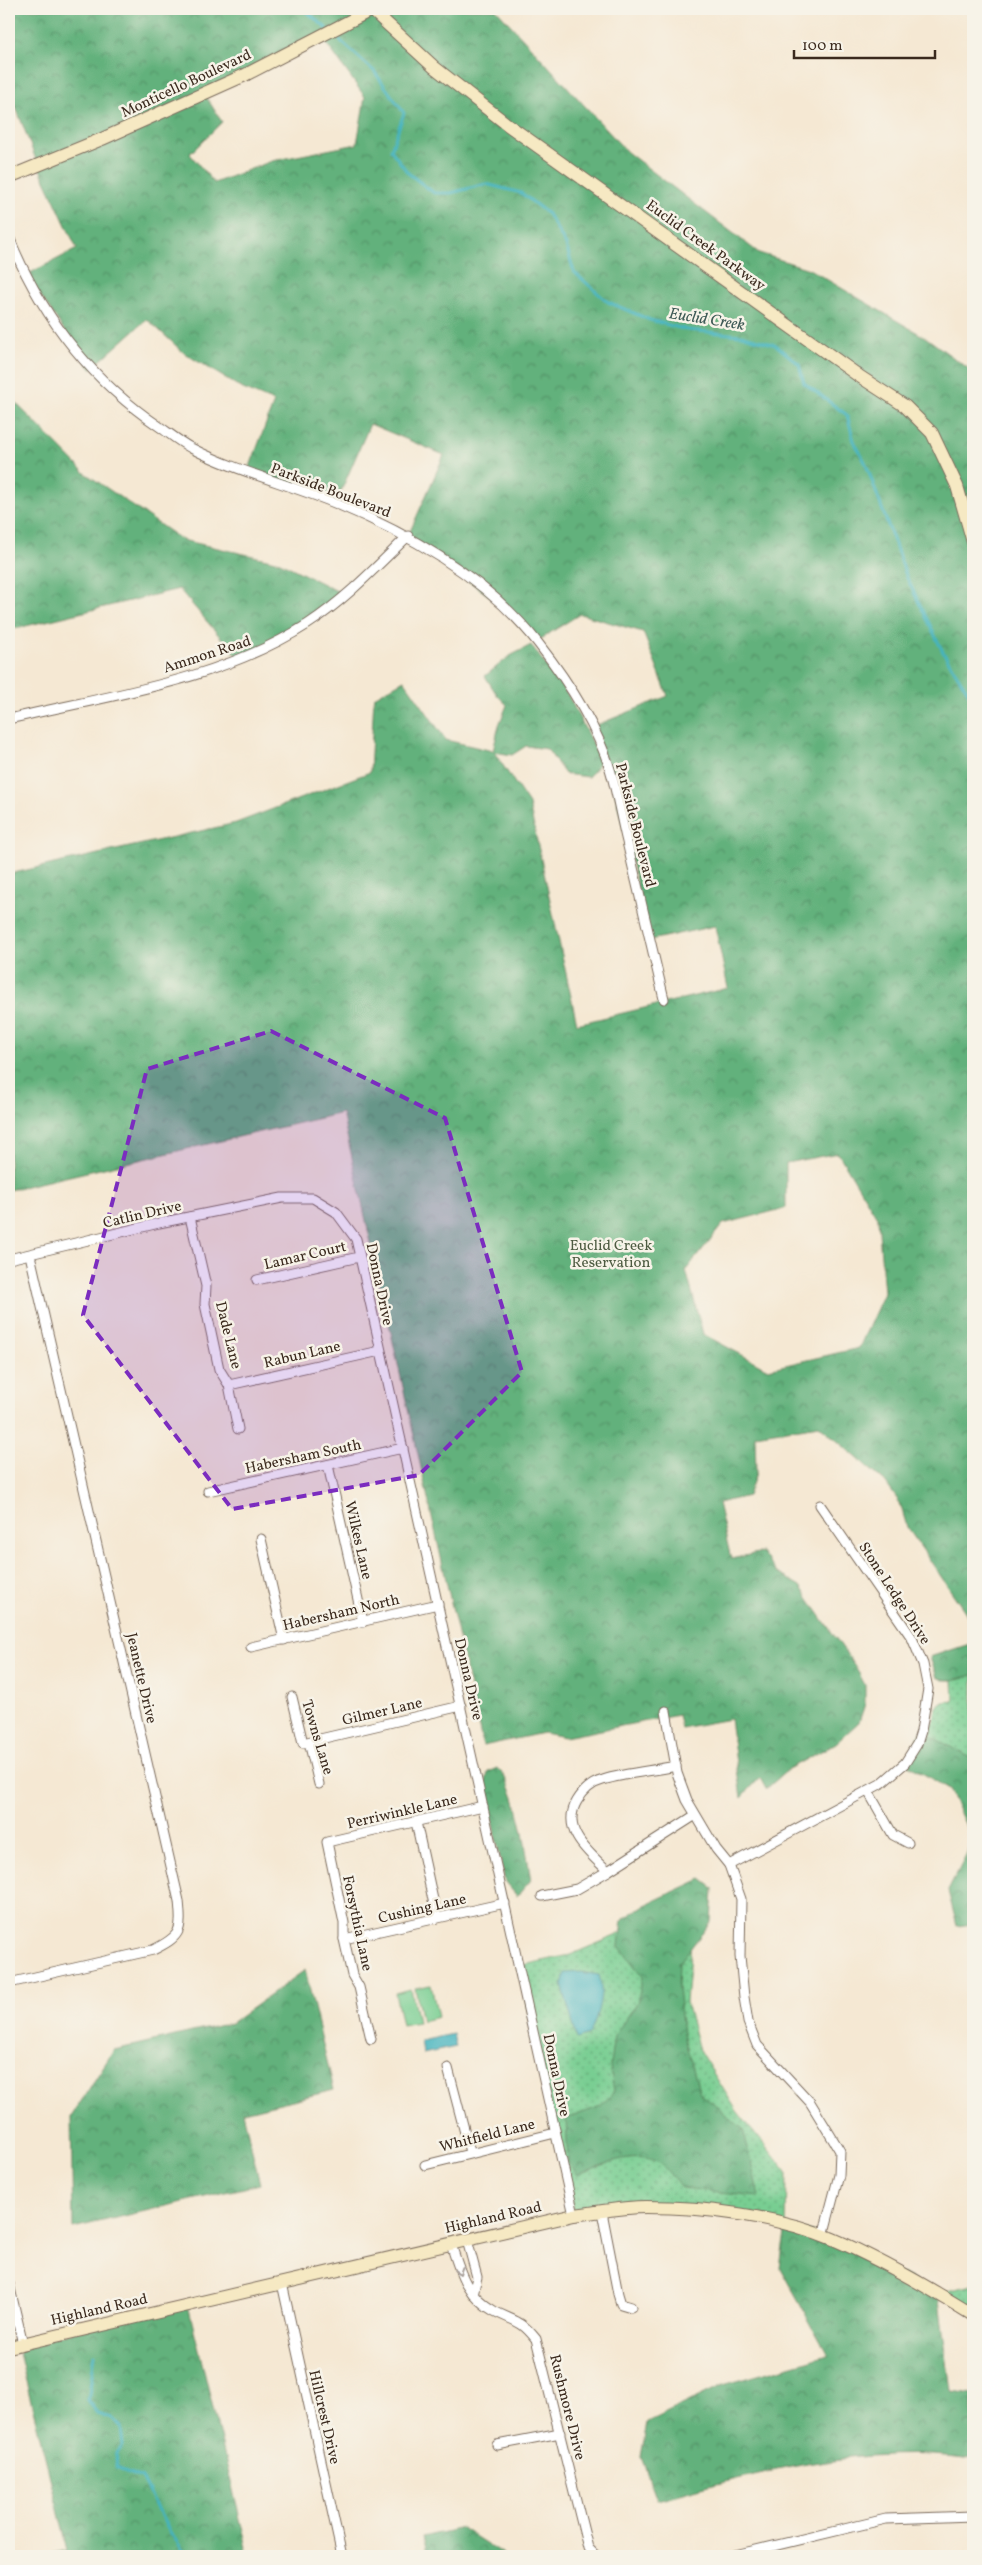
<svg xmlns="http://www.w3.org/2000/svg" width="982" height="2565" font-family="Vollkorn,serif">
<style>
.green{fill:url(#green-dots);stroke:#5a7c58}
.forest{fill:url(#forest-crowns);stroke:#4e6e4d;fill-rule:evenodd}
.pitch{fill:#78ce92;stroke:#5a7c58}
.water{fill:#45b4bf;stroke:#406f6e}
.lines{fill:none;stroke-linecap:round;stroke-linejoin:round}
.stream{stroke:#45b4bf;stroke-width:3}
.street-casing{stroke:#7c6c5d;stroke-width:11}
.secondary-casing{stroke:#7c6c5d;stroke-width:14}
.street{stroke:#fff;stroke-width:9}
.secondary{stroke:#f6e9c3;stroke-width:12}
.secondary-bridge-casing{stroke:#7c6c5d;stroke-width:14;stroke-linecap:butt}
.secondary-bridge{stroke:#f6e9c3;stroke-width:12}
.oneway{stroke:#a79f9a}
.marked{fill:#7b2cbf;fill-opacity:0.2;stroke:#7b2cbf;stroke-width:4;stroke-dasharray:10 6;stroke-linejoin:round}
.labels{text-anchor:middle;stroke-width:5;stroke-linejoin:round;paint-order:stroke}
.street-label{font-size:15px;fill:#3b2a1e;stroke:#f7f3e8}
.park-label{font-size:15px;fill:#4d5b41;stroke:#f7f3e8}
.water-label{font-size:16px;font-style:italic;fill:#3e5a56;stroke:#f7f3e8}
</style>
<defs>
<pattern id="green-dots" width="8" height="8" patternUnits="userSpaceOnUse" patternTransform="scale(1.25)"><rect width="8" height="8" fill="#78ce92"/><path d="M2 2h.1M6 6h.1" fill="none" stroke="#64a777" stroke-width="1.8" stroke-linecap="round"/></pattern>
<pattern id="forest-crowns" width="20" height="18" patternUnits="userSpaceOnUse" patternTransform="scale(1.25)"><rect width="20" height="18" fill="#62b17c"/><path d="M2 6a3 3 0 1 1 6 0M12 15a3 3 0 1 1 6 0" fill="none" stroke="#529065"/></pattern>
</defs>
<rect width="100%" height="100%" fill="#f7f3e8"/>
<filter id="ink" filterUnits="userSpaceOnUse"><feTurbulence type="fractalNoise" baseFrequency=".02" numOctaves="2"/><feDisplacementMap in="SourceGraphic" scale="10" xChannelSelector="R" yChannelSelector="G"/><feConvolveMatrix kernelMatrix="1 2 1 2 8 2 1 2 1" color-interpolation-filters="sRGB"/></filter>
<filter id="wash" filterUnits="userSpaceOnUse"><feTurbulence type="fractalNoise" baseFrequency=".0096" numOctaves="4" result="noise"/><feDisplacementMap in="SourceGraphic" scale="20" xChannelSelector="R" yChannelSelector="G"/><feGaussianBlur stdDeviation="1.12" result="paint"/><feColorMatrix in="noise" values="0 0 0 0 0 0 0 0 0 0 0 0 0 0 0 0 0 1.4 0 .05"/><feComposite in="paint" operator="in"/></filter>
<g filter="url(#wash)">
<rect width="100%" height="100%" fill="#f5e8d3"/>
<g class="green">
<polygon points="973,1643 973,1841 949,1789 915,1766 930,1736 937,1707 943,1702 954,1701 953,1680 943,1680 937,1677 930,1657"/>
<polygon points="683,1893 691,1943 686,2002 699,2050 737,2111 787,2172 786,2225 645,2207 574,2215 519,1966 570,1955 615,1936"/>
<polygon points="973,2285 973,2315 938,2293"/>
</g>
<g class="forest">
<path d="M 9,9 L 496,9 L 627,152 L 759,253 L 809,269 L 928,339 L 973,372 L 973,1630 L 966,1613 L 907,1527 L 900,1503 L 885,1482 L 819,1425 L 755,1435 L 756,1473 L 748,1496 L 718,1503 L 731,1559 L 762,1552 L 776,1572 L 800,1586 L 855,1666 L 865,1685 L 865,1704 L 859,1722 L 836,1743 L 790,1768 L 766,1789 L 760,1778 L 741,1798 L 730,1719 L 681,1728 L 678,1715 L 565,1737 L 543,1733 L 483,1746 L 342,1113 L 9,1190 L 9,874 L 236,823 L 370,772 L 374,697 L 404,680 L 446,740 L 493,751 L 499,725 L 507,705 L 497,695 L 485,676 L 510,656 L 531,645 L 568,695 L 601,761 L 588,777 L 565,774 L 547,749 L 526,746 L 512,755 L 494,752 L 529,804 L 577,1024 L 728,988 L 715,926 L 650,940 L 609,768 L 592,727 L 668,696 L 643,632 L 580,614 L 537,641 L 504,607 L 408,536 L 444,455 L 370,424 L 336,503 L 248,472 L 274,402 L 243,389 L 184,353 L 147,319 L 91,369 L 26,275 L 77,249 L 38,165 L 9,89 ZM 321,36 L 365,97 L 357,144 L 272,161 L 214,183 L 190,154 L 222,122 L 205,95 ZM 838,1153 L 878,1219 L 884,1293 L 859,1348 L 768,1369 L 703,1334 L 686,1270 L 723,1224 L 786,1208 L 786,1163 Z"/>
<polygon points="9,396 85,473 182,540 280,562 345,595 309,624 240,660 179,589 9,630"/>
<path d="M 973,1643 L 973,1675 C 961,1678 949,1683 937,1677 L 930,1657 Z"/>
<polygon points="921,1731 973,1759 973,1841 949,1789 905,1763"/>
<path d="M 497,1768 C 519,1787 526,1852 531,1880 L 517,1896 L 505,1882 L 485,1786 L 488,1772 Z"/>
<polygon points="973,1842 973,1924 957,1926 948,1891"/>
<path d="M 701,1879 L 713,1888 L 711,1922 L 679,1963 L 678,1987 L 683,2034 L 700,2093 L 743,2129 L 759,2196 L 681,2188 C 674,2180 666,2167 657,2162 C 634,2150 600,2165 578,2175 L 568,2162 L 566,2119 L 601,2106 L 614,2092 L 610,2065 L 614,2036 L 637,2003 L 643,1977 L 619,1946 L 622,1920 L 643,1906 Z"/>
<polygon points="305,1970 334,2090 243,2112 260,2184 73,2228 71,2117 114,2050 231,2023"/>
<path d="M 786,2225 L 831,2238 L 938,2293 L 951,2391 L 973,2394 L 973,2459 C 866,2443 760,2472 657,2500 L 641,2457 L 647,2422 L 723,2385 L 828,2355 L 780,2268 Z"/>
<polygon points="188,2305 249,2556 42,2556 68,2550 17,2345"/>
<polygon points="462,2528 501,2553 503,2556 427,2556 422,2537"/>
</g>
<g class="pitch">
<polygon points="431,1985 438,2017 422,2021 415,1988"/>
<polygon points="411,1989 418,2022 402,2025 395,1993"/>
</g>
<g class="water">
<path d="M 580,1972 L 599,1975 C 605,1993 597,2018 589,2035 L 577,2039 L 562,1985 L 565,1973 Z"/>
<polygon points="453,2034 456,2047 423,2054 421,2041"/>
</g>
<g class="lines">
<g class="stream">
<polyline points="304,9 326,28"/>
<polyline points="333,34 374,71 404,113 391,150 408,173 434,193 451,193 486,184 521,193 548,214 566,245 574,272 608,302 650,320 687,330 741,335 776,345 799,364 804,383 847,415 854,441 866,464 907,578 943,652 973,700"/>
<polyline points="95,2354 88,2401 97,2413 112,2418 121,2427 123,2446 117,2453 116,2468 142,2478 170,2532 187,2556"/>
</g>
</g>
</g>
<g filter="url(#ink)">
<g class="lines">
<g class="street-casing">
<g id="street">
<path d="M 9,237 C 41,316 89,379 160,427 C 170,434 180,442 191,448 C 238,472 289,484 337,504 C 412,535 487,578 538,643 C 567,680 596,724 610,769 C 617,792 621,818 627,842 C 639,894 652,947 664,999"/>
<path d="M 9,719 C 110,695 220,681 308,624 C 345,600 376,567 408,536"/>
<polyline points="190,1217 206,1286 205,1304 219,1369 229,1385 238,1429"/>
<polyline points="9,1259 159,1223 282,1198 313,1198 336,1212 356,1239 574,2215"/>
<polyline points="257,1280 359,1257"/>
<polyline points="229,1385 380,1351"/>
<polyline points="328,1465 363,1622"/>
<polyline points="208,1491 403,1448"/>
<polyline points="261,1539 284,1640"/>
<polyline points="251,1647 438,1604"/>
<polyline points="292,1697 303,1743 461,1706"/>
<polyline points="666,1711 677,1773 687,1800 716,1849 729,1865 741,1899 740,1956 744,1997 748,2022 757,2045 810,2102 840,2151 839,2175 823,2236"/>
<polyline points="309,1742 319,1784"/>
<polyline points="868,1791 893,1835 908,1843"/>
<polyline points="416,1822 437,1918"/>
<polyline points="729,1865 882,1783 905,1763 917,1744 921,1731 928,1689 923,1664 912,1638 820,1505"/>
<path d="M 608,1871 C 589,1853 560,1830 577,1801 C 583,1791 591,1783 603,1780 C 626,1773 652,1771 676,1766"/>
<polyline points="542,1896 577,1889 608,1871 694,1816"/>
<polyline points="344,1939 505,1903"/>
<path d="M 9,1983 L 153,1950 C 181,1936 182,1932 179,1901 L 30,1255"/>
<polyline points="371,2039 359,1987 352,1975 344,1939 344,1923 327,1842 483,1806"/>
<polyline points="448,2068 470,2152"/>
<polyline points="425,2165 555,2133"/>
<polyline points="602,2212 618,2294 621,2304 631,2307"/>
<polyline points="467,2240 477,2277 473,2294"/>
<path d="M 451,2244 C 460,2273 466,2295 494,2311 C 515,2322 520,2319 536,2339 L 588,2548 L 596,2556"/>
<polyline points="282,2283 342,2556"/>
<polyline points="9,2284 23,2344"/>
<polyline points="497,2445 560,2433"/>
<polyline points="731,2556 886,2519 973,2516"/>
</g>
</g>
<g class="secondary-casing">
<g id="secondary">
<polyline points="371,9 434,67 508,125 859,376 905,406 932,433 957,486 973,542"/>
<polyline points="9,177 102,139 245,75"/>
<path d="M 9,2347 L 574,2215 C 598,2212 623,2207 646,2207 C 705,2207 778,2216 833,2239 C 882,2260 928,2287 973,2315"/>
</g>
</g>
<use href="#street" class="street"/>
<use href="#secondary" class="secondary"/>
<g class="secondary-bridge-casing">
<polyline id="secondary-bridge" points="245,75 373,9"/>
</g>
<use href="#secondary-bridge" class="secondary-bridge"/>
</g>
<defs><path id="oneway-chevron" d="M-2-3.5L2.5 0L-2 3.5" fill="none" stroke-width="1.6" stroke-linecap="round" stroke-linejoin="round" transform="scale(1.25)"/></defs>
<use class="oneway" href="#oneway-chevron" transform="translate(459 2271) rotate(72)"/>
</g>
<path class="marked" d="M 271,1031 L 445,1118 L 522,1372 L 419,1475 L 232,1509 L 83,1315 L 147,1069 Z"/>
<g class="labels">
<g class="street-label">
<text transform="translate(186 83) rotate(-25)" y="5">Monticello Boulevard</text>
<text transform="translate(706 245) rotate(36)" y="5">Euclid Creek Parkway</text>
<text transform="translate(331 490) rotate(21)" y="5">Parkside Boulevard</text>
<text transform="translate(207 654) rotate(-18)" y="5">Ammon Road</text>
<text transform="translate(636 825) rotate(76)" y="5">Parkside Boulevard</text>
<text transform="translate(142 1214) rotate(-13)" y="5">Catlin Drive</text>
<text transform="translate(305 1255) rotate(-13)" y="5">Lamar Court</text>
<text transform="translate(380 1284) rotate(78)" y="5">Donna Drive</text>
<text transform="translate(229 1335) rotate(76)" y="5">Dade Lane</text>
<text transform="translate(302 1354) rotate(-13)" y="5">Rabun Lane</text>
<text transform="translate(303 1456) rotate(-12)" y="5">Habersham South</text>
<text transform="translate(359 1540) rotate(77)" y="5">Wilkes Lane</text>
<text transform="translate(895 1593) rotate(57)" y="5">Stone Ledge Drive</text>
<text transform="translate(341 1612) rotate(-13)" y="5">Habersham North</text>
<text transform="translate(142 1678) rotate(77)" y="5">Jeanette Drive</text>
<text transform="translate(469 1679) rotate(77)" y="5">Donna Drive</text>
<text transform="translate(382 1711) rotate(-13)" y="5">Gilmer Lane</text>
<text transform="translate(318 1737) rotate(73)" y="5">Towns Lane</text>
<text transform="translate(402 1811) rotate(-13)" y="5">Perriwinkle Lane</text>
<text transform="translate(422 1908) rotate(-13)" y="5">Cushing Lane</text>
<text transform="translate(358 1923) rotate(78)" y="5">Forsythia Lane</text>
<text transform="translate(557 2075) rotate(78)" y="5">Donna Drive</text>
<text transform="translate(487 2135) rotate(-14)" y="5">Whitfield Lane</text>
<text transform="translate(493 2217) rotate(-13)" y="5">Highland Road</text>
<text transform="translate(99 2309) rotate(-13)" y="5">Highland Road</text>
<text transform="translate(568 2407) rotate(76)" y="5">Rushmore Drive</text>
<text transform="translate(325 2417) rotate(77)" y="5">Hillcrest Drive</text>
</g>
<g class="park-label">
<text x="611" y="1250">Euclid Creek<tspan x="611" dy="17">Reservation</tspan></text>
</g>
<g class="water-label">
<text transform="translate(707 318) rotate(9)" y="6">Euclid Creek</text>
</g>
</g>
<rect width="982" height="2565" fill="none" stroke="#f7f3e8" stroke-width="30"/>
<path d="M794 50v8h141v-8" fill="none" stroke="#3b2a1e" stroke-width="2.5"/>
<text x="802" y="50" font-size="15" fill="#3b2a1e" stroke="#f7f3e8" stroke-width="4" paint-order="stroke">100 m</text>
</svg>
